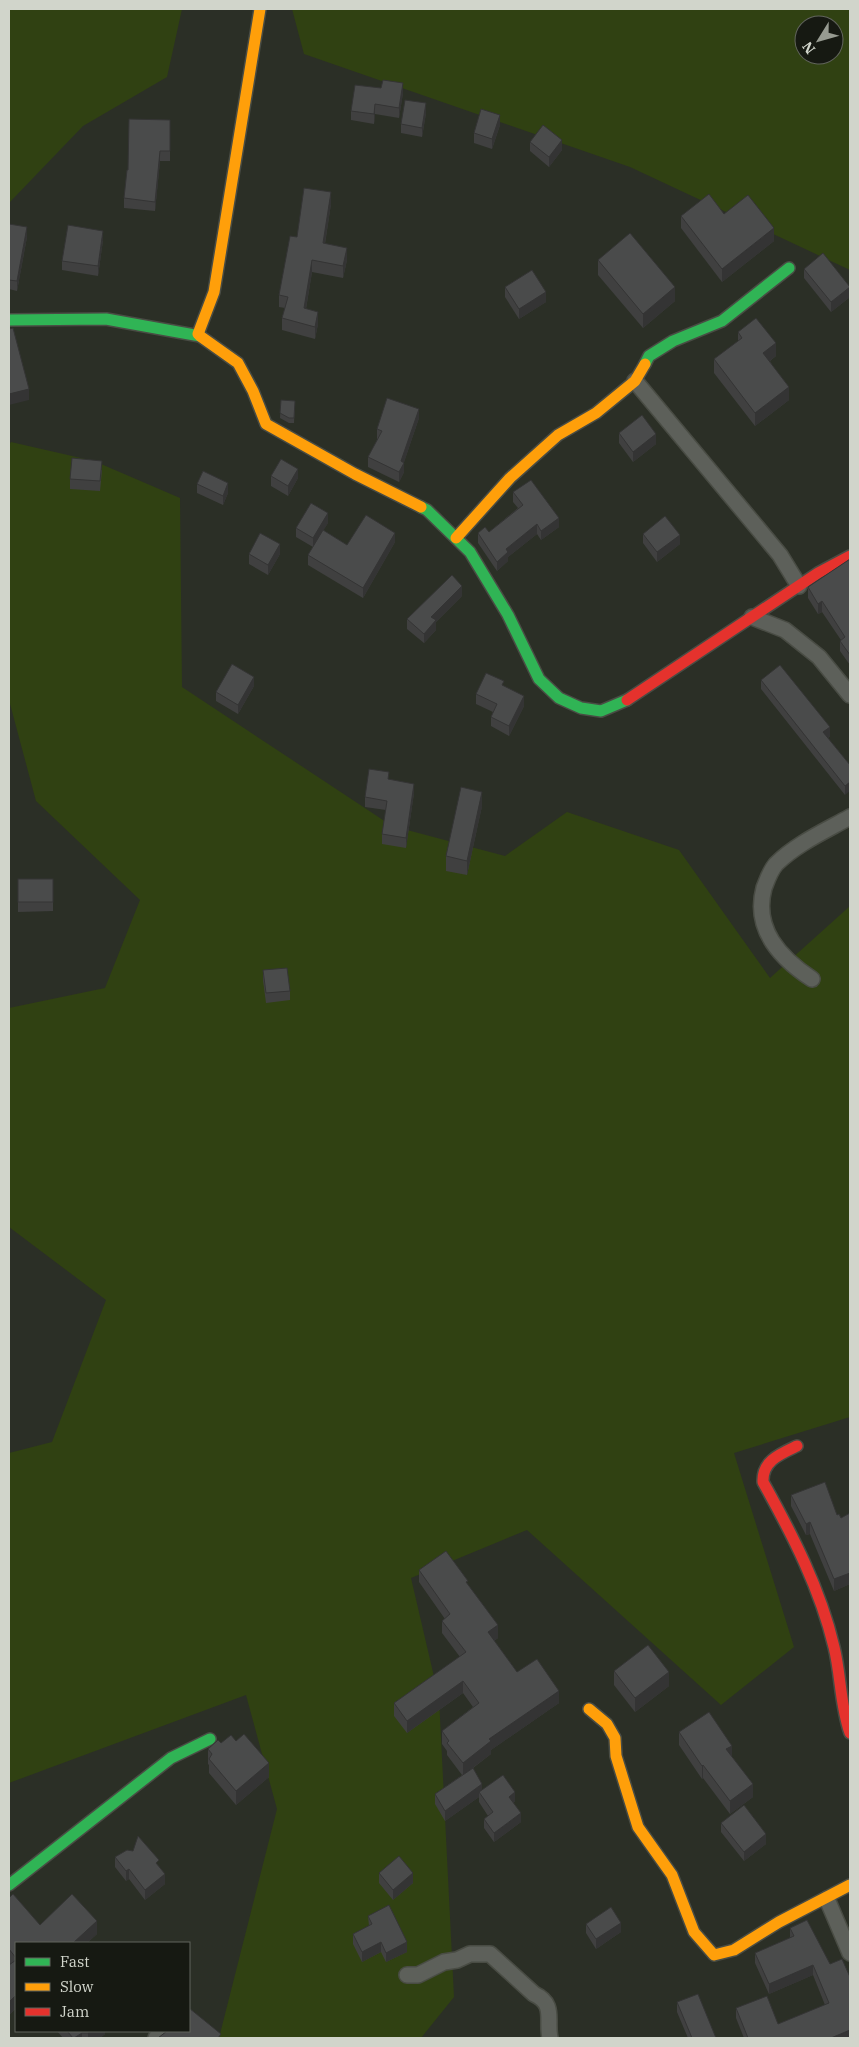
<svg xmlns="http://www.w3.org/2000/svg" width="859" height="2047" font-family="'IBM Plex Serif',serif">
<style>
.green{fill:#304112;fill-rule:evenodd}
.lines{fill:none;stroke-linecap:round;stroke-linejoin:round}
.street-casing{stroke:#494c44;stroke-width:18}
.fast-casing{stroke:#494c44;stroke-width:14}
.slow-casing{stroke:#494c44;stroke-width:14}
.jam-casing{stroke:#494c44;stroke-width:14}
.street{stroke:#5d605a;stroke-width:15}
.fast{stroke:#30b455;stroke-width:11}
.slow{stroke:#ff9f0a;stroke-width:11}
.jam{stroke:#e5322d;stroke-width:11}
.wall{fill:#404040}
.shaded-wall{fill:#343434}
.building{fill:#4a4b4b;stroke:#343434}
</style>
<rect width="100%" height="100%" fill="#2b2f26"/>
<g class="green">
<polygon points="9,9 182,9 167,77 83,126 9,203"/>
<path d="M 292,9 L 850,9 L 850,270 L 630,167 L 304,54 ZM 804,25 L 834,25 L 834,55 L 804,55 Z"/>
<polygon points="11,442 94,461 180,498 182,687 392,826 505,856 567,812 679,850 770,978 850,906 850,1417 734,1453 794,1647 721,1705 527,1530 411,1578 439,1698 454,1997 421,2038 219,2038 277,1809 246,1695 9,1783 9,1453 52,1442 106,1300 9,1227 9,1008 105,988 140,900 36,801 9,700 9,445"/>
</g>
<g class="lines">
<g class="street-casing">
<g id="street">
<polyline points="635,381 780,555 799,586"/>
<polyline points="752,617 785,630 819,657 850,695"/>
<path d="M 812,979 C 780,958 753,929 764,888 C 767,880 770,871 776,864 C 796,844 825,831 850,817"/>
<polyline points="827,1899 850,1953"/>
<path d="M 407,1975 L 418,1975 L 444,1962 L 457,1960 L 470,1954 L 490,1954 L 534,1994 C 556,2004 546,2020 550,2038"/>
<polyline points="156,2038 165,2031"/>
</g>
</g>
<g class="fast-casing">
<g id="fast">
<polyline points="9,320 106,319 200,336"/>
<polyline points="645,364 649,356 673,341 722,321 789,268"/>
<polyline points="421,507 427,510 470,552 508,615 539,679 559,698 581,708 601,711 627,700"/>
<polyline points="9,1885 171,1758 210,1739"/>
</g>
</g>
<g class="slow-casing">
<g id="slow">
<polyline points="198,334 214,292 260,9"/>
<polyline points="200,336 238,363 253,391 266,424 355,474 421,507"/>
<polyline points="456,538 510,478 558,435 596,413 635,381 645,364"/>
<polyline points="589,1709 607,1724 615,1738 616,1756 638,1827 672,1875 694,1932 714,1955 734,1950 779,1922 850,1885"/>
</g>
</g>
<g class="jam-casing">
<g id="jam">
<polyline points="627,700 818,573 850,556"/>
<path d="M 797,1446 C 780,1454 762,1461 763,1482 C 792,1534 820,1588 834,1647 C 841,1675 840,1705 850,1733"/>
</g>
</g>
<use href="#street" class="street"/>
<use href="#fast" class="fast"/>
<use href="#slow" class="slow"/>
<use href="#jam" class="jam"/>
</g>
<g class="wall">
<polygon points="403,93 399,118 375,114 374,124 351,120 351,111"/>
<polygon points="426,113 422,137 401,133 401,124"/>
<polygon points="170,120 170,161 160,161 155,211 124,208 124,198 128,170"/>
<polygon points="500,125 492,149 474,143 474,133"/>
<polygon points="530,142 562,150 549,167 530,151"/>
<polygon points="331,204 325,244 347,260 343,278 312,272 306,309 318,324 315,339 282,330 282,318 285,308 279,307 279,295 297,237"/>
<polygon points="724,214 774,241 722,282 681,228 681,216"/>
<polygon points="9,224 27,237 17,291 9,289"/>
<polygon points="103,240 98,276 62,270 62,261"/>
<polygon points="598,260 675,301 643,328 598,275"/>
<polygon points="804,269 850,287 850,297 831,312 804,278"/>
<polygon points="505,287 546,302 519,319 505,297"/>
<polygon points="738,332 776,356 770,361 789,400 755,426 714,373 714,359 738,342"/>
<polygon points="281,400 295,401 294,423 289,423 280,418"/>
<polygon points="419,418 404,462 404,472 399,482 368,467 368,457 378,439 377,439 377,429"/>
<polygon points="619,433 656,444 633,462 619,443"/>
<polygon points="102,470 100,491 70,489 70,479"/>
<polygon points="271,476 298,478 288,496 271,486"/>
<polygon points="197,484 228,493 223,505 197,493"/>
<polygon points="513,492 559,527 541,540 537,534 508,557 508,561 497,571 478,543 478,533 489,532 518,508 513,502"/>
<polygon points="328,523 323,530 347,545 395,542 363,598 308,565 308,555 313,547 296,537 296,528"/>
<polygon points="643,534 680,544 657,562 643,543"/>
<polygon points="249,554 280,554 268,575 249,564"/>
<polygon points="850,559 850,665 840,651 840,641 841,640 822,612 818,614 808,598 808,587"/>
<polygon points="462,596 436,622 436,630 424,643 407,629 407,619"/>
<polygon points="761,680 830,736 828,738 850,765 845,795 761,689"/>
<polygon points="254,686 238,714 216,701 216,692"/>
<polygon points="504,686 524,706 509,736 491,726 491,717 493,712 476,704 476,694"/>
<polygon points="389,780 414,793 406,848 382,844 382,834 386,810 365,807 365,797"/>
<polygon points="482,806 467,875 446,871 446,856"/>
<polygon points="18,879 53,902 53,911 18,912"/>
<polygon points="263,970 290,991 290,1000 266,1003 263,980"/>
<polygon points="791,1495 837,1515 841,1518 850,1513 850,1584 834,1591 810,1534 806,1535 791,1506"/>
<polygon points="419,1570 468,1585 498,1638 494,1641 517,1672 559,1703 491,1750 491,1754 473,1768 482,1790 515,1801 513,1803 521,1822 494,1842 484,1828 484,1819 488,1816 479,1802 479,1797 445,1821 435,1804 435,1794 462,1775 447,1755 447,1751 442,1744 442,1731 473,1707 463,1693 407,1733 394,1716 394,1703 460,1657 442,1633 442,1621 445,1619 419,1582"/>
<polygon points="614,1671 669,1686 635,1712 614,1685"/>
<polygon points="679,1732 732,1757 753,1797 730,1814 703,1778 702,1779 679,1745"/>
<polygon points="221,1743 269,1777 236,1805 209,1773 209,1765 208,1764 208,1749"/>
<polygon points="721,1823 766,1844 744,1861 721,1832"/>
<polygon points="115,1857 159,1866 165,1884 145,1900 129,1879 126,1881 115,1867"/>
<polygon points="379,1873 413,1883 393,1900 379,1883"/>
<polygon points="9,1898 40,1925 97,1934 87,1943 16,1943 16,2008 9,2015 9,1965 10,1964 9,1963"/>
<polygon points="368,1916 407,1952 386,1962 381,1952 362,1962 353,1944 353,1934 369,1926"/>
<polygon points="807,1920 850,2038 744,2038 736,2018 736,2008 778,2024 825,2005 813,1975 769,1994 755,1963 755,1953 790,1938 790,1928"/>
<polygon points="586,1924 621,1932 596,1949 586,1933"/>
<polygon points="677,2002 716,2038 688,2038 677,2012"/>
<polygon points="57,2031 105,2031 105,2034 100,2038 63,2038"/>
</g>
<g class="shaded-wall">
<polygon points="403,83 403,93 399,118 399,108"/>
<polygon points="426,103 426,113 422,137 422,128"/>
<polygon points="375,104 375,114 374,124 374,114"/>
<polygon points="500,115 500,125 492,149 492,139"/>
<polygon points="562,140 562,150 549,167 549,157"/>
<polygon points="160,151 160,161 155,211 155,202"/>
<polygon points="331,192 331,204 323,255 323,243"/>
<polygon points="27,227 27,237 17,291 17,281"/>
<polygon points="774,228 774,241 722,282 722,269"/>
<polygon points="103,231 103,240 98,276 98,266"/>
<polygon points="347,248 347,260 343,278 343,266"/>
<polygon points="312,260 312,272 304,320 304,308"/>
<polygon points="675,287 675,301 643,328 643,314"/>
<polygon points="850,287 850,297 831,312 831,302"/>
<polygon points="546,292 546,302 519,319 519,309"/>
<polygon points="318,312 318,324 315,339 315,327"/>
<polygon points="776,343 776,356 763,366 763,353"/>
<polygon points="789,387 789,400 755,426 755,413"/>
<polygon points="29,389 29,400 9,405 9,412 9,394"/>
<polygon points="419,409 419,418 403,465 404,463 404,472 399,482 399,472 401,461"/>
<polygon points="656,434 656,444 633,462 633,452"/>
<polygon points="298,469 298,478 288,496 288,486"/>
<polygon points="228,483 228,493 223,505 223,496"/>
<polygon points="328,513 328,523 313,548 313,538"/>
<polygon points="559,518 559,527 541,540 541,531"/>
<polygon points="537,524 537,534 508,557 508,561 497,571 497,562 506,549"/>
<polygon points="395,533 395,542 363,598 363,588"/>
<polygon points="680,535 680,544 657,562 657,552"/>
<polygon points="280,544 280,554 268,575 268,565"/>
<polygon points="462,586 462,596 436,622 436,630 424,643 424,634 431,617"/>
<polygon points="822,601 822,612 818,614 818,604"/>
<polygon points="254,677 254,686 238,714 238,705"/>
<polygon points="524,696 524,706 509,736 509,726"/>
<polygon points="830,727 830,736 823,741 823,732"/>
<polygon points="850,782 850,791 845,795 845,786"/>
<polygon points="414,784 414,793 406,848 406,838"/>
<polygon points="482,792 482,806 467,875 467,861"/>
<polygon points="810,1522 810,1534 806,1535 806,1524"/>
<polygon points="850,1573 850,1584 834,1591 834,1579"/>
<polygon points="498,1625 498,1638 488,1645 488,1632"/>
<polygon points="669,1672 669,1686 635,1712 635,1698"/>
<polygon points="463,1681 463,1693 407,1733 407,1721"/>
<polygon points="559,1691 559,1703 491,1750 491,1754 463,1775 463,1763 489,1739"/>
<polygon points="732,1746 732,1758 726,1749"/>
<polygon points="269,1763 269,1777 236,1805 236,1791"/>
<polygon points="703,1765 703,1778 702,1779 702,1766"/>
<polygon points="482,1784 482,1794 479,1792 479,1797 445,1821 445,1811"/>
<polygon points="753,1784 753,1797 730,1814 730,1801"/>
<polygon points="515,1792 515,1801 509,1806 509,1797"/>
<polygon points="521,1813 521,1822 494,1842 494,1833"/>
<polygon points="766,1834 766,1844 744,1861 744,1852"/>
<polygon points="129,1869 129,1879 126,1881 126,1871"/>
<polygon points="413,1873 413,1883 393,1900 393,1890"/>
<polygon points="165,1874 165,1884 145,1900 145,1890"/>
<polygon points="97,1921 97,1934 87,1943 73,1943"/>
<polygon points="621,1923 621,1932 596,1949 596,1939"/>
<polygon points="381,1942 381,1952 362,1962 362,1952"/>
<polygon points="407,1942 407,1952 386,1962 386,1953"/>
<polygon points="813,1965 813,1975 769,1994 769,1984"/>
<polygon points="16,1995 16,2008 9,2015 9,2002"/>
<polygon points="850,2030 850,2038 831,2038"/>
<polygon points="91,2031 105,2031 105,2034 100,2038 88,2038 88,2033"/>
<polygon points="82,2033 82,2038 74,2038"/>
</g>
<g class="building">
<polygon points="383,80 403,83 399,108 375,104 374,114 351,111 355,85 381,88"/>
<polygon points="405,100 426,103 422,128 401,124"/>
<polygon points="481,109 500,115 492,139 474,133"/>
<polygon points="129,119 170,120 170,151 160,151 155,202 124,198 127,170 128,170"/>
<polygon points="543,125 562,140 549,157 530,142"/>
<polygon points="304,188 331,192 323,243 347,248 343,266 312,260 304,308 318,312 315,327 282,318 288,297 279,295 290,236 297,237"/>
<polygon points="709,194 724,214 748,195 774,228 722,269 681,216"/>
<polygon points="9,224 27,227 17,281 9,280"/>
<polygon points="68,225 103,231 98,266 62,261"/>
<polygon points="630,233 675,287 643,314 598,260"/>
<polygon points="823,253 850,287 831,302 804,269"/>
<polygon points="532,270 546,292 519,309 505,287"/>
<polygon points="756,318 776,343 763,353 789,387 755,413 714,359 742,338 738,332"/>
<polygon points="13,328 29,389 9,394 9,329"/>
<polygon points="387,398 419,409 401,461 404,463 399,472 368,457 382,431 377,429"/>
<polygon points="281,400 295,401 294,418 289,418 280,413"/>
<polygon points="642,415 656,434 633,452 619,433"/>
<polygon points="72,458 102,461 100,481 70,479"/>
<polygon points="281,459 298,469 288,486 271,476"/>
<polygon points="203,471 228,483 223,496 197,484"/>
<polygon points="531,480 559,518 541,531 537,524 506,549 508,552 497,562 478,533 485,527 489,532 523,505 513,492"/>
<polygon points="311,503 328,513 313,538 296,528"/>
<polygon points="366,515 395,533 363,588 308,555 323,530 347,545"/>
<polygon points="665,516 680,535 657,552 643,534"/>
<polygon points="260,533 280,544 268,565 249,554"/>
<polygon points="850,559 850,655 840,641 845,637 822,601 818,604 808,587"/>
<polygon points="452,575 462,586 431,617 436,620 424,634 407,619"/>
<polygon points="232,664 254,677 238,705 216,692"/>
<polygon points="780,665 830,727 823,732 850,765 850,782 845,786 761,680"/>
<polygon points="486,673 504,681 502,685 524,696 509,726 491,717 497,704 476,694"/>
<polygon points="369,769 389,772 388,779 414,784 406,838 382,834 387,801 365,797"/>
<polygon points="461,787 482,792 467,861 446,856"/>
<rect x="18" y="879" width="35" height="23"/>
<polygon points="287,968 290,991 266,993 263,970"/>
<polygon points="825,1482 837,1515 839,1514 841,1518 850,1513 850,1573 834,1579 810,1522 806,1524 791,1495"/>
<polygon points="446,1551 468,1581 466,1582 498,1625 488,1632 517,1672 537,1659 559,1691 489,1739 491,1741 463,1763 447,1743 449,1741 442,1731 479,1703 463,1681 407,1721 394,1703 466,1652 442,1621 450,1614 419,1570"/>
<polygon points="648,1645 669,1672 635,1698 614,1671"/>
<polygon points="709,1712 732,1746 726,1749 753,1784 730,1801 703,1765 702,1766 679,1732"/>
<polygon points="244,1734 269,1763 236,1791 209,1759 212,1754 208,1749 218,1740 221,1743 231,1735 236,1741"/>
<polygon points="473,1768 482,1784 445,1811 435,1794"/>
<polygon points="503,1775 515,1792 509,1797 521,1813 494,1833 484,1819 493,1812 479,1792"/>
<polygon points="744,1805 766,1834 744,1852 721,1823"/>
<polygon points="138,1836 159,1860 156,1863 165,1874 145,1890 129,1869 126,1871 115,1857 127,1850 133,1851"/>
<polygon points="399,1856 413,1873 393,1890 379,1873"/>
<polygon points="13,1894 40,1925 72,1894 97,1921 73,1943 16,1943 16,1958 9,1949 9,1898"/>
<polygon points="389,1905 407,1942 386,1953 381,1942 362,1952 353,1934 372,1924 368,1916"/>
<polygon points="611,1907 621,1923 596,1939 586,1924"/>
<polygon points="807,1920 830,1964 842,1959 850,1977 850,2030 831,2038 748,2038 736,2008 767,1996 778,2024 829,2003 813,1965 769,1984 755,1953 794,1936 790,1928"/>
<polygon points="16,1960 16,1995 9,2002 9,1965"/>
<polygon points="698,1994 716,2038 692,2038 677,2002"/>
<polygon points="189,2008 221,2034 218,2038 158,2038 167,2031 189,2031"/>
<polygon points="67,2031 91,2031 88,2033 82,2033 74,2038 73,2038"/>
</g>
<rect width="859" height="2047" fill="none" stroke="#d1d5cb" stroke-width="20"/>
<rect x="15" y="1942" width="175" height="90" fill="#161912" stroke="#61645c"/>
<rect x="25" y="1958" width="25" height="8" fill="#30b455" stroke="#61645c"/>
<text x="60" y="1967" font-size="15" fill="#d1d5cb">Fast</text>
<rect x="25" y="1983" width="25" height="8" fill="#ff9f0a" stroke="#61645c"/>
<text x="60" y="1992" font-size="15" fill="#d1d5cb">Slow</text>
<rect x="25" y="2008" width="25" height="8" fill="#e5322d" stroke="#61645c"/>
<text x="60" y="2017" font-size="15" fill="#d1d5cb">Jam</text>
<g transform="translate(819 40) rotate(233)"><circle r="24" fill="#161912" stroke="#61645c"/>
<path d="M0-4L9 19L0 12L-9 19Z" fill="#979b91"/>
<text y="-8" font-size="14" font-weight="bold" text-anchor="middle" fill="#d1d5cb">N</text>
</g>
</svg>
